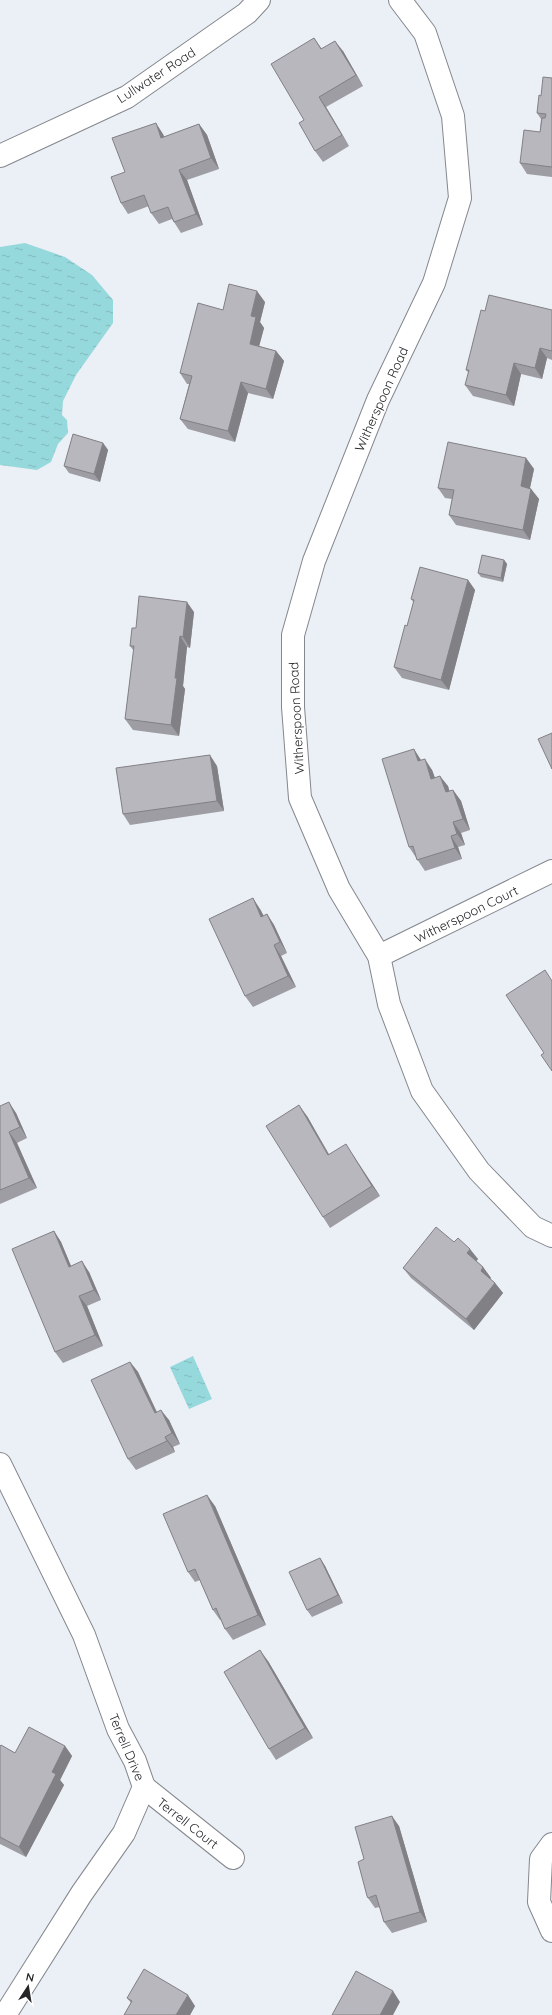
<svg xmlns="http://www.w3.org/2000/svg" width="552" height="2015" font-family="Quicksand,sans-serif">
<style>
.water{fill:url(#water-ripples)}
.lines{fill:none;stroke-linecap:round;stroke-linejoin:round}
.minor-casing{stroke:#84878d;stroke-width:24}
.minor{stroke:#fff;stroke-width:22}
.wall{fill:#9e9da3}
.shaded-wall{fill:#818085}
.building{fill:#b8b7be;stroke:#818085}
.labels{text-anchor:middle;stroke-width:3;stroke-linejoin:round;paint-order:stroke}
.street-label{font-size:13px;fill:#232527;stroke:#fff}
</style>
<defs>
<pattern id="water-ripples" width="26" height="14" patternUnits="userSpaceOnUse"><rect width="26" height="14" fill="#96d9dc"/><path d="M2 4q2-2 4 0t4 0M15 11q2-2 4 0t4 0" fill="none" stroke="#81babd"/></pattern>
</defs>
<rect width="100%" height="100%" fill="#ebeff6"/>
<g class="water">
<polygon points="25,243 65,257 92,275 113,300 113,323 76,375 63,401 62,415 67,420 68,433 58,444 51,462 37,470 0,465 0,247"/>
<polygon points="193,1356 212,1399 189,1409 170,1367"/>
</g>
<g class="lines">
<g class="minor-casing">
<g id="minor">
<polyline points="400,0 425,33 453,116 460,198 434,283 378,400 314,561 293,635 293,707 300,798 339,889 379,956 389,1004 422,1091 479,1171 533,1227 552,1236"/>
<polyline points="0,156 127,97 247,13 259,0"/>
<polyline points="379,956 552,871"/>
<polyline points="0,1464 84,1635 118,1729 135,1761 144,1787 124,1833 82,1893 5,2015"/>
<polyline points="144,1787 233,1858"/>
<polyline points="552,1844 541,1859 539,1902 552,1931"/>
</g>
</g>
<use href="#minor" class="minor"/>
</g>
<g class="wall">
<polygon points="314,38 322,49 343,51 363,86 326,107 349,146 323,162 315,151 304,120"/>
<polygon points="552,78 552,177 527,174 520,163 540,132 541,119 537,113 541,96"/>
<polygon points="199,124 207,135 219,169 187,180 203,225 181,233 174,222 172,219 159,224 151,213 149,206 128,214 121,203 125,172 163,134 164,137"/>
<polygon points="265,302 260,322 264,328 259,346 276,351 284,361 273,399 248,393 235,442 188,429 180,419 189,384 187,384 180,373 223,310"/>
<polygon points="552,310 552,360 547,358 542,379 521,374 514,406 473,396 465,385 469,373 466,370 485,311"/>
<polygon points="103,443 108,450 100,482 69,473 64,466"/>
<polygon points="526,458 534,469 530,488 531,489 539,499 530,540 456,525 449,515 452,499 445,498 438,488"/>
<polygon points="504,560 507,564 503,582 481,577 478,573"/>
<polygon points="468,580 475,590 449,690 402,678 394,667 407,626 414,603 411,599"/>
<polygon points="194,612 190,648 187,647 183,686 185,689 179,736 133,730 125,719 134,651 130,646 136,628"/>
<polygon points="421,760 432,770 435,778 448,786 449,791 453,790 461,801 470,830 461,833 465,845 458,847 462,859 425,871 409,847"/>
<polygon points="217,766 224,811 130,825 123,814"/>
<polygon points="260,909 264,916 267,914 274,925 287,953 281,956 296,987 253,1007 245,996"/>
<polygon points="0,1106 16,1113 27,1138 17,1143 37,1188 0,1204"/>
<polygon points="307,1116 329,1154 353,1155 380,1196 330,1228 323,1217"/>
<polygon points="54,1231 61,1242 71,1266 89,1272 101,1300 87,1306 103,1346 63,1363 55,1352"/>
<polygon points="454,1242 478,1259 476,1261 483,1267 491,1278 490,1279 495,1283 503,1293 474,1330 411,1278 403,1268"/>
<polygon points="130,1362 138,1372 157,1412 169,1420 180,1444 173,1447 175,1452 136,1470 128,1459"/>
<polygon points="215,1506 266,1625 233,1640 225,1629 221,1620 220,1620 213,1610 200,1580 195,1582 188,1572"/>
<polygon points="320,1558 325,1566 343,1603 312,1617 307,1610"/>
<polygon points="268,1661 313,1738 276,1760 269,1749"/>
<polygon points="0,1746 15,1753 65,1746 72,1756 60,1780 64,1785 26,1857 0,1844"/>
<polygon points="399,1826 427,1922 392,1933 384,1922 380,1907 375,1908 368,1898 364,1859"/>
<polygon points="127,1998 195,2006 190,2015 124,2015 131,2003"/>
</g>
<g class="shaded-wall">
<polygon points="335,41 343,51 363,86 356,75"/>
<polygon points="319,97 326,107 349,146 342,135"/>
<polygon points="156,123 163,134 169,149 161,138"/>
<polygon points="199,124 207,135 219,169 211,158"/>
<polygon points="179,170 187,180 203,225 196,214"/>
<polygon points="257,291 265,302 260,322 264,328 257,354 250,344 251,316"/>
<polygon points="540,348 547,358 542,379 535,368"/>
<polygon points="276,351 284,361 273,399 266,389"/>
<polygon points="514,363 521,374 514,406 506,395"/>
<polygon points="241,382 248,393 235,442 228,431"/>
<polygon points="103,443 108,450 100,482 94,474"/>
<polygon points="526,458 534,469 528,497 521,486"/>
<polygon points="531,489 539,499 530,540 523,530"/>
<polygon points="504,560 507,564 503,582 501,578"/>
<polygon points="468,580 475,590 449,690 441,680"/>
<polygon points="187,602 194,612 190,648 183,637"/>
<polygon points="180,636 187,647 183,686 185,689 179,736 171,725 175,678"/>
<polygon points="414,749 421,760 425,772 418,761"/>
<polygon points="210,755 217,766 224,811 217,801"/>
<polygon points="425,759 432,770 439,789 431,779"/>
<polygon points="440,776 448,786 453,803 446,792"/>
<polygon points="453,790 461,801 470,830 463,819"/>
<polygon points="453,822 461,833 465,845 457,834"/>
<polygon points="451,836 458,847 462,859 455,848"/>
<polygon points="253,898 260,909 269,927 261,917"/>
<polygon points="267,914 274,925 287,953 280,942"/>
<polygon points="274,945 281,956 296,987 288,976"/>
<polygon points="9,1102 16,1113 27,1138 20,1127"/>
<polygon points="299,1105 307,1116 335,1166 328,1155"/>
<polygon points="9,1132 17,1143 37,1188 29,1178"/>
<polygon points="346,1144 353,1155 380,1196 372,1186"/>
<polygon points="54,1231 61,1242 76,1278 69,1267"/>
<polygon points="470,1249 478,1259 474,1264 467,1253"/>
<polygon points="82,1261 89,1272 101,1300 94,1290"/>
<polygon points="483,1267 491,1278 488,1281 481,1271"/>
<polygon points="495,1283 503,1293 474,1330 466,1319"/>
<polygon points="79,1296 87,1306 103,1346 95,1335"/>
<polygon points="130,1362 138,1372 162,1424 155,1413"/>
<polygon points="161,1410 169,1420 180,1444 172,1433"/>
<polygon points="165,1437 173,1447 175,1452 167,1441"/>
<polygon points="207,1495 215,1506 266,1625 258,1615"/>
<polygon points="320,1558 325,1566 343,1603 338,1595"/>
<polygon points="260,1650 268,1661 313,1738 305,1728"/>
<polygon points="65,1746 72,1756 60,1780 64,1785 26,1857 19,1847 52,1772"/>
<polygon points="392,1816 399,1826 427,1922 420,1912"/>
<polygon points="393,1991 400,2002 393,2015 380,2015"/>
<polygon points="188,1995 195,2006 190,2015 176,2015"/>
</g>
<g class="building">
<polygon points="314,38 321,49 335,41 356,75 319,97 342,135 315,151 299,123 304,120 271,64"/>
<polygon points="543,77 552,78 552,167 520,163 524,130 540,132 542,118 545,118 546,114 537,113 539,95 541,96"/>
<polygon points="156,123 161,138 199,124 211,158 179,170 196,214 174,222 168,207 151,213 144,195 121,203 111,177 125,172 112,138"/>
<polygon points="229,284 257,291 251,316 256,317 250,344 276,351 266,389 241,382 228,431 180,419 192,376 180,373 198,303 223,310"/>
<polygon points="489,295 552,310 552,351 540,348 535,368 514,363 506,395 465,385 469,370 466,370 481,310 485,311"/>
<polygon points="73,434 103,443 94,474 64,466"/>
<polygon points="448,442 526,458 521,486 531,489 523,530 449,515 454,490 438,488"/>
<polygon points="482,555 504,560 501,578 478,573"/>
<polygon points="420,567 468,580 441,680 394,667 405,625 407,626 414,600 411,599"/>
<polygon points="139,596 187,602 183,637 180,636 175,678 177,678 171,725 125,719 134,646 130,646 132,628 136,628"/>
<polygon points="552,733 552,769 538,739"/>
<polygon points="414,749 418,761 425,759 431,779 440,776 446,792 453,790 463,819 453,822 457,834 451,836 455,848 417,860 413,846 409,847 382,759"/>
<polygon points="210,755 217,801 123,814 116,768"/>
<polygon points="253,898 261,917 267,914 280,942 274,945 288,976 245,996 209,919"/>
<polygon points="545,970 552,981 552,1071 541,1055 544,1053 506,995"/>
<polygon points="9,1102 20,1127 9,1132 29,1178 0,1190 0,1106"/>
<polygon points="299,1105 328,1155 346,1144 372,1186 323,1217 266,1126"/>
<polygon points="436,1227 454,1242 458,1238 470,1249 467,1253 483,1267 481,1271 495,1283 466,1319 403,1268"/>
<polygon points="54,1231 69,1267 82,1261 94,1290 79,1296 95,1335 55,1352 12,1249"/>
<polygon points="130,1362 155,1413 161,1410 172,1433 165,1437 167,1441 128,1459 91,1380"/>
<polygon points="207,1495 258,1615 225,1629 216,1608 213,1610 195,1569 188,1572 163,1514"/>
<polygon points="320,1558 338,1595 307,1610 289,1572"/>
<polygon points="260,1650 305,1728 269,1749 224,1672"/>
<polygon points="29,1727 65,1746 52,1772 56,1774 19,1847 0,1837 0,1746 1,1745 15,1753"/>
<polygon points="392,1816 420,1912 384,1922 376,1895 368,1898 367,1896 358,1862 364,1859 355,1827"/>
<polygon points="144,1969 188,1995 176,2015 124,2015 132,2001 127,1998"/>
<polygon points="356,1971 393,1991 380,2015 332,2015"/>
</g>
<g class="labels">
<g class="street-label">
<text transform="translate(156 75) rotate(-33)" y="5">Lullwater Road</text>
<text transform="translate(381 399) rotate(-66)" y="5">Witherspoon Road</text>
<text transform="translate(296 718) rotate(-93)" y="5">Witherspoon Road</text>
<text transform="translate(466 914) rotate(-26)" y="5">Witherspoon Court</text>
<text transform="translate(127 1747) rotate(67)" y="5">Terrell Drive</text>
<text transform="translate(188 1823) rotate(38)" y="5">Terrell Court</text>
</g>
</g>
<g transform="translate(28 1987) rotate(12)" stroke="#ffffff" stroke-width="3" paint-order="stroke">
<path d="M0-3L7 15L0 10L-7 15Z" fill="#232527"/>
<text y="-6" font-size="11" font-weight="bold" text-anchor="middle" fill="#232527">N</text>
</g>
</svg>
